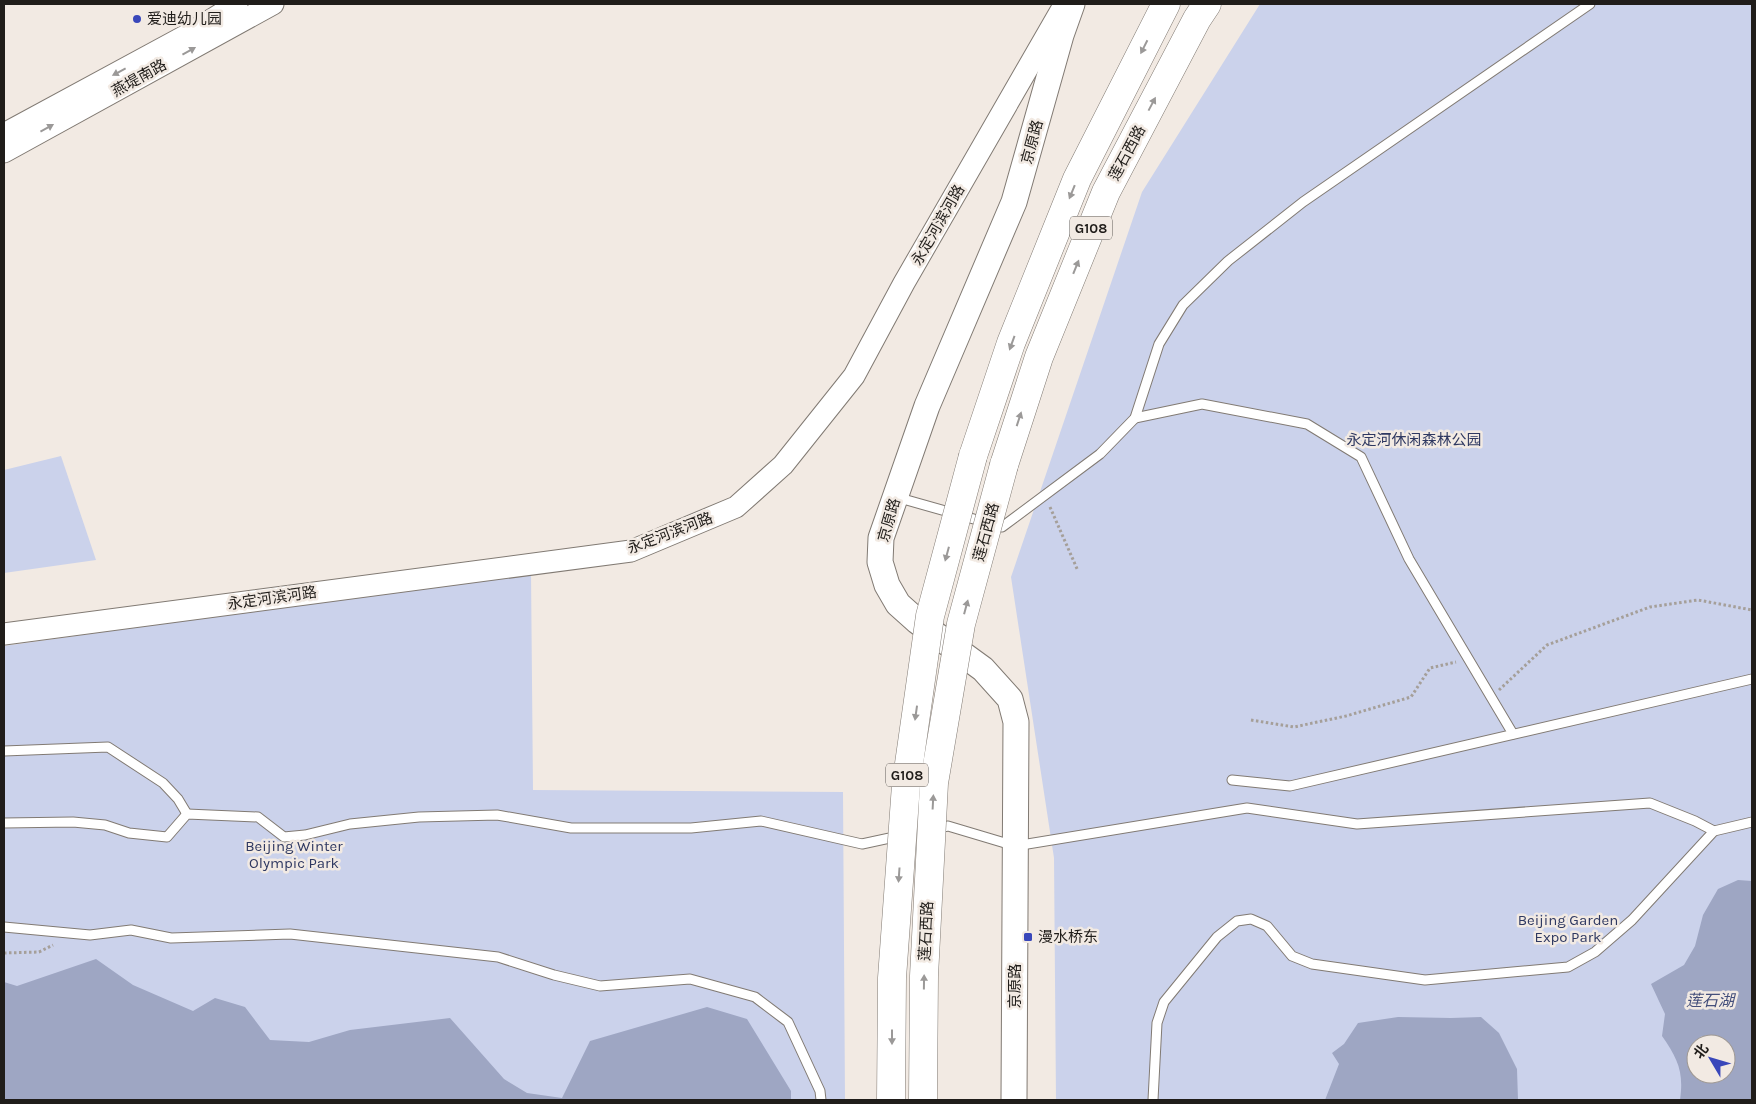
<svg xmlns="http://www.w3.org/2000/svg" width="1756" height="1104" font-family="Karla,'Noto Sans SC',sans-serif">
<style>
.green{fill:#cbd2eb;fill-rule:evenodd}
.water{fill:#9ea6c3;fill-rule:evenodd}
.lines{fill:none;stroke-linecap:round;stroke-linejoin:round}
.service-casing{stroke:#817a73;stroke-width:11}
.tertiary-casing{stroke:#817a73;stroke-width:23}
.secondary-casing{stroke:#817a73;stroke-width:27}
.trunk-casing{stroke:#817a73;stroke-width:29}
.path{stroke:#a59f99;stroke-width:3;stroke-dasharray:2.5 2.5;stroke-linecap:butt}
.service{stroke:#fff;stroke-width:9}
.tertiary{stroke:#fff;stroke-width:21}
.secondary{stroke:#fff;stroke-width:25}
.trunk{stroke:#fff;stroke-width:28}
.trunk-bridge-casing{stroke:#817a73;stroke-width:29;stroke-linecap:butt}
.trunk-bridge{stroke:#fff;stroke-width:28}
.oneway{fill:#9b9998}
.poi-dot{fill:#3947ba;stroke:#f2eae3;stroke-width:2}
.labels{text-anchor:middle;stroke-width:5;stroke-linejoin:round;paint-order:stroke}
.shield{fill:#f2eae3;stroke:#5f5a56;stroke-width:1}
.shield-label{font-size:14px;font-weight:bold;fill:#201d1a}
.poi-label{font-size:15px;fill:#201d1a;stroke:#f2eae3;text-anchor:start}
.street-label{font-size:15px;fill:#201d1a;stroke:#f2eae3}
.park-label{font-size:15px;fill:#2e3861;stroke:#f2eae3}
.water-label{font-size:16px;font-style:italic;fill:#444f7b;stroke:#f2eae3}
</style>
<rect width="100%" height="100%" fill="#f2eae3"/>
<g class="green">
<path d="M 1260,4 L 1752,4 L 1752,1100 L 1056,1100 L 1054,858 L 1011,577 L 1142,192 ZM 1696,1044 L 1726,1044 L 1726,1074 L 1696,1074 Z"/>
<polygon points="61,456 96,560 4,573 4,470"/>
<polygon points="531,572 533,790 843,792 845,1100 4,1100 4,646"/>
</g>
<g class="water">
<path d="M 1738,880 L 1752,881 L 1752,1100 L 1680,1100 C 1684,1072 1678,1059 1662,1036 L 1665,1014 L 1651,984 L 1684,965 L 1695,946 L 1703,915 L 1718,889 ZM 1696,1044 L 1726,1044 L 1726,1074 L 1696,1074 Z"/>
<polygon points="96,959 133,985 193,1011 215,998 245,1007 270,1040 309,1042 350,1030 450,1018 504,1079 527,1093 562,1098 590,1041 707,1007 747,1019 791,1091 791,1100 4,1100 4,982 17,986"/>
<polygon points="1398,1017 1451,1018 1481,1017 1499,1033 1517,1069 1518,1100 1325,1100 1339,1064 1332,1053 1344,1044 1358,1023"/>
</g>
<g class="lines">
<g class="service-casing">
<g id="service">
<polyline points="1135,418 1202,404 1307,424 1361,457 1409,559 1513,734"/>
<polyline points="896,497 1002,527 1100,454 1135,418 1159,344 1183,305 1228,261 1303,202 1590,4"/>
<polyline points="4,751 108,747 163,783 178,799 187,814"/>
<polyline points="1232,780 1290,786 1752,679"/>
<polyline points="4,823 73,822 105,825 129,833 167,837 187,814 258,817 284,837 305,835 350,824 419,817 497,815 571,828 691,828 761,821 862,844 899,836"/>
<polyline points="934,829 948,826 1015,846 1247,808 1357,824 1650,803 1695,821 1714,831"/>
<polyline points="4,927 90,935 131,930 171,938 290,934 498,957 554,975 600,986 690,979 755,997 788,1022 820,1091 821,1100"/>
<polyline points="1153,1100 1157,1023 1164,1002 1217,937 1237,921 1251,919 1267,926 1292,956 1312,964 1425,980 1568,967 1595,952 1632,920 1714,831 1752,822"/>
</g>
</g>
<g class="tertiary-casing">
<g id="tertiary">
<polyline points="4,134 185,36 237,4"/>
<polyline points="4,152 273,4"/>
<polyline points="4,634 631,551 736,507 783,465 854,376 904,283 1063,7"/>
</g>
</g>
<g class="secondary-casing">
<polyline id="secondary" points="1014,1100 1016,722 1010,699 983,669 917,621 898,604 887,585 880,562 881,538 927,406 1014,202 1061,35 1072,4"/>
</g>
<g class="trunk-casing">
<g id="trunk">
<polyline points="973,456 1011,343 1077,179 1166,4"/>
<polyline points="1004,465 1039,357 1106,192 1197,19 1207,4"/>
</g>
</g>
<g class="path">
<polyline points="1050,507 1078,571"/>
<polyline points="1499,690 1547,645 1650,607 1698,600 1752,610"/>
<polyline points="1251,720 1294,727 1346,716 1411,697 1430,668 1456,662"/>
<polyline points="4,953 39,952 53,945"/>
</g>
<use href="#service" class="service"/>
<use href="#tertiary" class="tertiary"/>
<use href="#secondary" class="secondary"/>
<use href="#trunk" class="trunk"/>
<g class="trunk-bridge-casing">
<g id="trunk-bridge">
<polyline points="891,1100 892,978 906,785 930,616 973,456"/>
<polyline points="923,1100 924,976 934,783 961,624 1004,465"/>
</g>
</g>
<use href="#trunk-bridge" class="trunk-bridge"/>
</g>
<defs><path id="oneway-solid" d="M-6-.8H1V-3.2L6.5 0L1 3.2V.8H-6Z" transform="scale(1.25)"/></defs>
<g class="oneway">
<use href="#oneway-solid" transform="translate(1144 47) rotate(117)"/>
<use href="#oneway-solid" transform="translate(189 51) rotate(-29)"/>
<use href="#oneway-solid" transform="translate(119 72) rotate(152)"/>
<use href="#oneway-solid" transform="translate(1152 104) rotate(-62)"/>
<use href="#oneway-solid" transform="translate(47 128) rotate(-29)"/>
<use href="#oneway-solid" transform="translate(1072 192) rotate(112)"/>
<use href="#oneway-solid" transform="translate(1076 267) rotate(-68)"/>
<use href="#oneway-solid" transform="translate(1012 343) rotate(110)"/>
<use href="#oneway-solid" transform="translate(1019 419) rotate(-72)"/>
<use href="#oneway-solid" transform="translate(947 554) rotate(105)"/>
<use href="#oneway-solid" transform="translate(966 607) rotate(-75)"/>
<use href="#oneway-solid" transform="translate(916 713) rotate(98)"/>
<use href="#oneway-solid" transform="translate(933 802) rotate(-87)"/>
<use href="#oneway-solid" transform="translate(899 875) rotate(94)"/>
<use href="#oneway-solid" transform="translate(924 982) rotate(-89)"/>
<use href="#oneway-solid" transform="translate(892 1037) rotate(90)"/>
</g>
<g class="poi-dot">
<circle cx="137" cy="19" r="5"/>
<rect x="1023" y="932" width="10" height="10" rx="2.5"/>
</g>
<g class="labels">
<g class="shield">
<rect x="1070" y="216.5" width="42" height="23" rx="4"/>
<rect x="886" y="763.5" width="42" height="23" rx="4"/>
</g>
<g class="shield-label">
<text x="1091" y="233">G108</text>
<text x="907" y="780">G108</text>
</g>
<g class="poi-label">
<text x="147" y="24">爱迪幼儿园</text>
<text x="1038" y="942">漫水桥东</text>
</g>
<g class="street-label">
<text transform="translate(139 78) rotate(-29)" y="5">燕堤南路</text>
<text transform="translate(1032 142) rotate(-75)" y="5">京原路</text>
<text transform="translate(1127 153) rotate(-62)" y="5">莲石西路</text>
<text transform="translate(938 225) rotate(-60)" y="5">永定河滨河路</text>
<text transform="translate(889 520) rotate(-74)" y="5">京原路</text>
<text transform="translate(986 532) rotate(-75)" y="5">莲石西路</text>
<text transform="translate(670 533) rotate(-21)" y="5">永定河滨河路</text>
<text transform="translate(272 598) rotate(-8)" y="5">永定河滨河路</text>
<text transform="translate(926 931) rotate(-87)" y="5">莲石西路</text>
<text transform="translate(1015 986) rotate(-90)" y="5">京原路</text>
</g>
<g class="park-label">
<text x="1414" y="445">永定河休闲森林公园</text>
<text x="294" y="851">Beijing Winter<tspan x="294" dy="17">Olympic Park</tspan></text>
<text x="1568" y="925">Beijing Garden<tspan x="1568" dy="17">Expo Park</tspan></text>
</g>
<g class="water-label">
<text x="1710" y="1006">莲石湖</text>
</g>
</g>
<rect width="1756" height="1104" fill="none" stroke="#201d1a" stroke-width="10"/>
<g transform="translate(1711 1059) rotate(308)"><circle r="24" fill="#f2eae3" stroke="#9e9893"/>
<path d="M0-4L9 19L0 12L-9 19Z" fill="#3947ba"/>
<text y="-8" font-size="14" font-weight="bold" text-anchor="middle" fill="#201d1a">北</text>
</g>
</svg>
